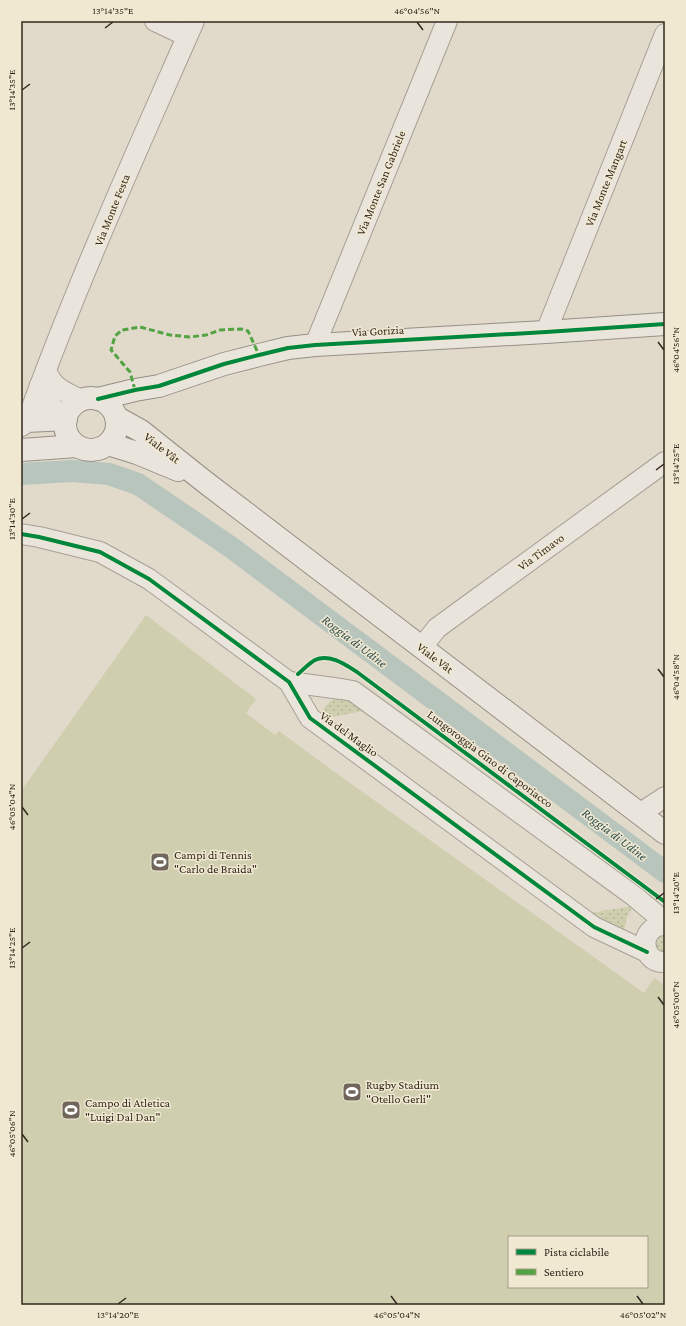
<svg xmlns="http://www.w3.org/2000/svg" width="686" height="1326" font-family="'Crimson Pro',serif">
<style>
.grass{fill:url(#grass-dots)}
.pitch{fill:#cfcfaf;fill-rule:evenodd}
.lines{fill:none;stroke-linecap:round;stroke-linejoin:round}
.canal{stroke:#b7c5bc;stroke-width:22}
.street-casing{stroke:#a69f95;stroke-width:22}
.secondary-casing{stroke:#958f85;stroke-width:24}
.street{stroke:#eae5dc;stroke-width:20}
.secondary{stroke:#eae5dc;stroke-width:22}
.quiet{stroke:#52a341;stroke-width:3;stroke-dasharray:6 3;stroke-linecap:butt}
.cycleway-casing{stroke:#f1e8d2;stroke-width:6}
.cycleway{stroke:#00873e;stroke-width:4}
.ticks{fill:none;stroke:#33281e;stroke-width:1.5}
.labels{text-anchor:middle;stroke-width:3;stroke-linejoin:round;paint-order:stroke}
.street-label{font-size:12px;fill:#33281e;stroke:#f1e8d2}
.poi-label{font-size:12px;fill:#33281e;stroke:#f1e8d2;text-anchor:start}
.water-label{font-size:13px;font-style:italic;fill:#2f514f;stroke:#f1e8d2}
.neatline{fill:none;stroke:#33281e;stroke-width:1.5}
.ticks-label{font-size:10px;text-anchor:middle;fill:#33281e}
</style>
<defs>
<pattern id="grass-dots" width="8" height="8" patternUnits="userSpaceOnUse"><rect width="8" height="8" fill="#cfcfaf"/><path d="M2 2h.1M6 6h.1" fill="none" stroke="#b2b296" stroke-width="1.8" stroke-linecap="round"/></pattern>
</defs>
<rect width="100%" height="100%" fill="#e1dacb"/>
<g class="grass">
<path d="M 336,698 L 349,698 L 368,710 L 322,719 C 323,708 326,703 336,698 Z"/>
<polygon points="633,906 627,917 624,931 589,913"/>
<polygon points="665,925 665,962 645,940"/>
</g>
<path class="pitch" d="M 146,615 L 256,699 L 246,713 L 275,735 L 279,731 L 336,773 L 644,993 L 654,978 L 665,985 L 665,1305 L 21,1305 L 21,791 ZM 509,1237 L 647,1237 L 647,1287 L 509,1287 Z"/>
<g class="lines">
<polyline class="canal" points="21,474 72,471 109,474 138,484 232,548 665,872"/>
<g class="street-casing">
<g id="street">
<polyline points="155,21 187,36"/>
<polyline points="546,332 665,34"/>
<polyline points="315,345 447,21"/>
<path d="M 46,370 C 52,388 65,392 81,400"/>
<path d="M 40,385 C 46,403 51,407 66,419"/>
<path d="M 27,421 C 76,285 136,153 194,21"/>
<polyline points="21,534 39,537 100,552 149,579 289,682 310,718 594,927 647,952"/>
<polyline points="422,647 437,628 665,462"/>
<polyline points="289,682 341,689 353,691 634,896 665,922"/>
<polyline points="639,814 665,797"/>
<path d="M 665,925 C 638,925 640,964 665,962"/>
</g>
</g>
<g class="secondary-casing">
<g id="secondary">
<circle cx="91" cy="424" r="26"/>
<polyline points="98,399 135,390 159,386 224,364 259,355 288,348 315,345 546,332 665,324"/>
<polyline points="116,417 141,431 205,482 665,833"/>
<polyline points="21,425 27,421 66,419"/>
<polyline points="108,444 137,453 178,470"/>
<polyline points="21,450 77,446"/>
</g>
</g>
<use href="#street" class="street"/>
<use href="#secondary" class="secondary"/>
<polyline class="quiet" points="135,390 130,372 111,350 115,336 122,330 140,327 170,335 190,337 206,335 220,330 241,329 248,331 259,355"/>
<g class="cycleway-casing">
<g id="cycleway">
<polyline points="98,399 135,390 159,386 224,364 259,355 288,348 315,345 546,332 665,324"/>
<polyline points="21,534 39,537 100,552 149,579 289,682 310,718 594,927 647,952"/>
<path d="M 298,674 C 303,670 309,663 315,660 C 329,653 346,665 357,672 L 665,902"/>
</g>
</g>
<use href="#cycleway" class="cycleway"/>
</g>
<path class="ticks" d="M 417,22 L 423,30M 105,28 L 113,22M 22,90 L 30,84M 658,342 L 664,350M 656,470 L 664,464M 22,519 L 30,513M 658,669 L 664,677M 22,807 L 28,815M 656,899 L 664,893M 22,948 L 30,942M 658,997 L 664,1005M 22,1134 L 28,1142M 391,1296 L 397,1304M 637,1296 L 643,1304M 118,1304 L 126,1298"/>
<defs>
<g id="stadium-square" transform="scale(1)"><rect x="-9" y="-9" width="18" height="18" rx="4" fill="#70665b" stroke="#f1e8d2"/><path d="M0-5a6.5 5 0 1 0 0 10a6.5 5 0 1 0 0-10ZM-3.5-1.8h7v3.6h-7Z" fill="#fff"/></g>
</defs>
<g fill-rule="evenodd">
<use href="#stadium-square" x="160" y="862"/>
<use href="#stadium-square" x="352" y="1092"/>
<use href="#stadium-square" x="71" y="1110"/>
</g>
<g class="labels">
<g class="street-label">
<text transform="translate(381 183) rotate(-68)" y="4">Via Monte San Gabriele</text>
<text transform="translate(606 183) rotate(-68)" y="4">Via Monte Mangart</text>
<text transform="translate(112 210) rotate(-68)" y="4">Via Monte Festa</text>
<text transform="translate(378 331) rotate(-3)" y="4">Via Gorizia</text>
<text transform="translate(162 448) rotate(38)" y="4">Viale Vât</text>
<text transform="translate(541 552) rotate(-36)" y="4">Via Timavo</text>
<text transform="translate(435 658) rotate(37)" y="4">Viale Vât</text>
<text transform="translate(349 734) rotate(36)" y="4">Via del Maglio</text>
<text transform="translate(490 759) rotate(37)" y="4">Lungoroggia Gino di Caporiacco</text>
</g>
<g class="poi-label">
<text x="174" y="859">Campi di Tennis<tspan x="174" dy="14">"Carlo de Braida"</tspan></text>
<text x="366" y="1089">Rugby Stadium<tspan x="366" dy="14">"Otello Gerli"</tspan></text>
<text x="85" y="1107">Campo di Atletica<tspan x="85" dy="14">"Luigi Dal Dan"</tspan></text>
</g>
<g class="water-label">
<text transform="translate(355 641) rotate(37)" y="5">Roggia di Udine</text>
<text transform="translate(615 834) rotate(37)" y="5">Roggia di Udine</text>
</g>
</g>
<rect width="686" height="1326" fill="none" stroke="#f1e8d2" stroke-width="44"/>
<rect x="508" y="1236" width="140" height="52" fill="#f1e8d2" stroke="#a59b8a"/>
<rect x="516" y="1249" width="20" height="6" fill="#00873e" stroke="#a59b8a"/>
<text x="544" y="1256" font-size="12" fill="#33281e">Pista ciclabile</text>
<rect x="516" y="1269" width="20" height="6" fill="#52a341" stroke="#a59b8a"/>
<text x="544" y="1276" font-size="12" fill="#33281e">Sentiero</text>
<rect x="22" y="22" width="642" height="1282" class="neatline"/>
<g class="ticks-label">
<text x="113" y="14">13°14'35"E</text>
<text x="417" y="14">46°04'56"N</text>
<text transform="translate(11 90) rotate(-90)" y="4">13°14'35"E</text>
<text transform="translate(675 350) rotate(-90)" y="4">46°04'56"N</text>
<text transform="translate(675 464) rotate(-90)" y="4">13°14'25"E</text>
<text transform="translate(11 519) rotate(-90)" y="4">13°14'30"E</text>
<text transform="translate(675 677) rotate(-90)" y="4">46°04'58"N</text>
<text transform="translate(11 807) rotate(-90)" y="4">46°05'04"N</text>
<text transform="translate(675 893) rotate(-90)" y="4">13°14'20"E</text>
<text transform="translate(11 948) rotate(-90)" y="4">13°14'25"E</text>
<text transform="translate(675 1005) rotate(-90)" y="4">46°05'00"N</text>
<text transform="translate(11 1134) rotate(-90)" y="4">46°05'06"N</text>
<text x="118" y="1318">13°14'20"E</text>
<text x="397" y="1318">46°05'04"N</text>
<text x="643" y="1318">46°05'02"N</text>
</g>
</svg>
